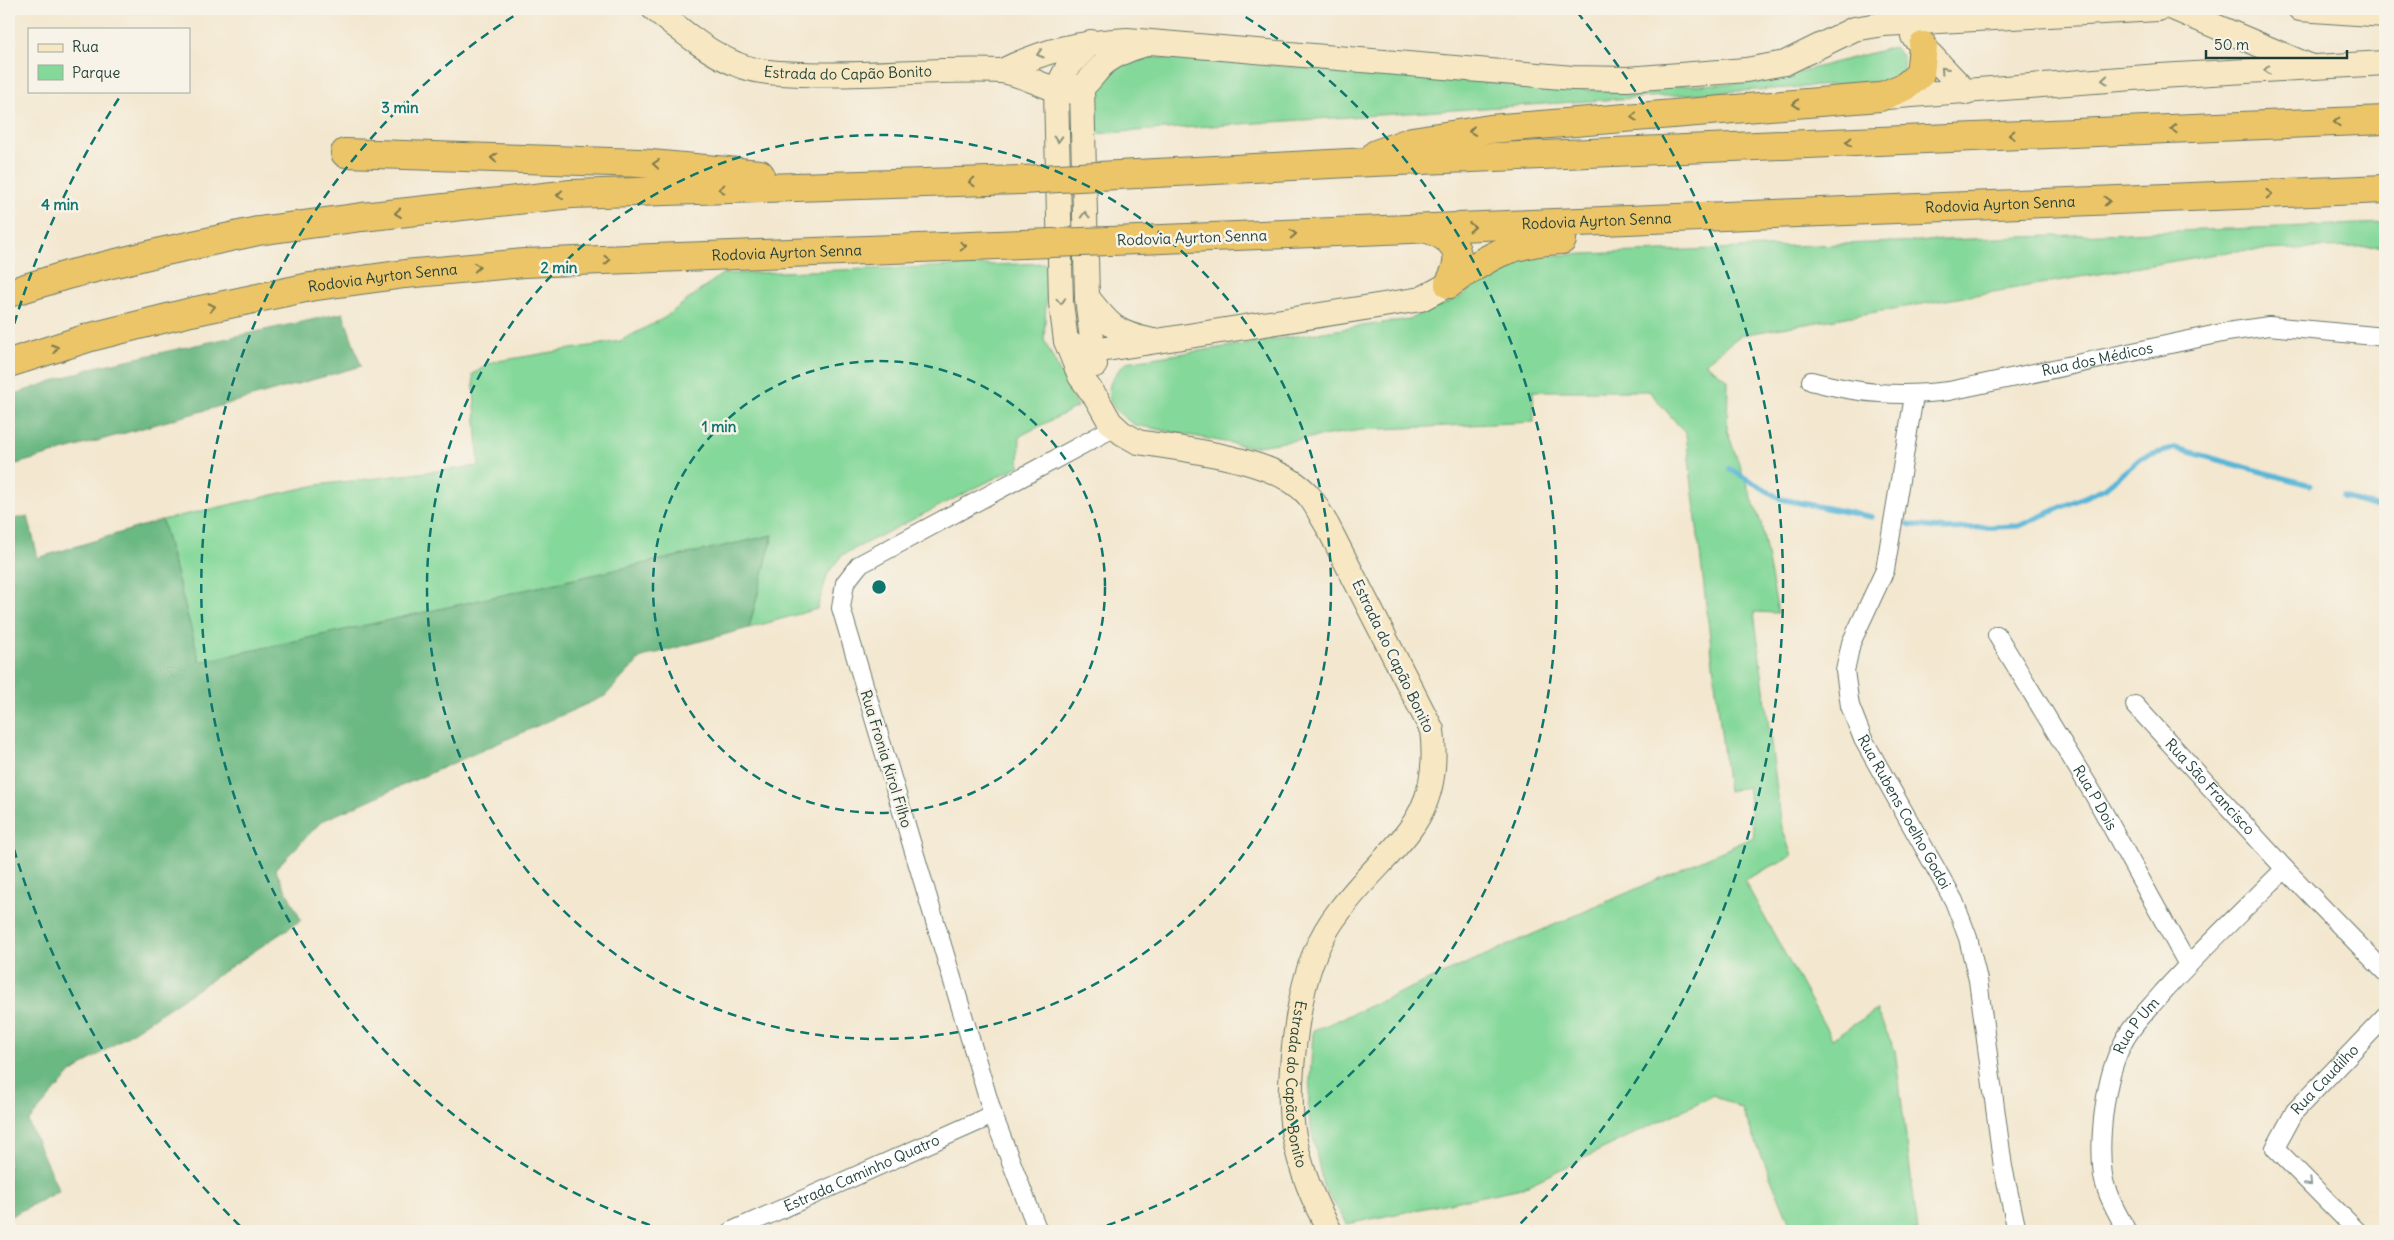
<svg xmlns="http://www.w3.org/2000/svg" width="2394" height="1240" font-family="Delius,sans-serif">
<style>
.green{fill:#84d89a;stroke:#528a67}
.forest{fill:#6bb882;stroke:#457a5b}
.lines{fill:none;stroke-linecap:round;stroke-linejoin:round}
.stream{stroke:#59b6d7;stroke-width:5.5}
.street-casing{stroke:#69786a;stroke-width:20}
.secondary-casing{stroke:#69786a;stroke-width:26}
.highway-casing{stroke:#69786a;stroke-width:30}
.street{stroke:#fff;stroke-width:18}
.secondary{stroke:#f7e8c3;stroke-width:24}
.highway{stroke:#ecc569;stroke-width:28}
.highway-bridge-casing{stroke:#69786a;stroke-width:30;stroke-linecap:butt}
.highway-bridge{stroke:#ecc569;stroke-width:28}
.oneway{stroke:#8b927c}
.oneway2{stroke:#7b7a4c}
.oneway3{stroke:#8f9e9a}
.ring{fill:none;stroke:#0f766e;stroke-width:2.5;stroke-dasharray:9 6}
.labels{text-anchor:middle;stroke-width:5;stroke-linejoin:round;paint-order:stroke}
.street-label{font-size:15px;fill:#1f3d34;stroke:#f7f3e8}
.centre{fill:#0f766e;stroke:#f7f3e8;stroke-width:2.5}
.ring-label{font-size:15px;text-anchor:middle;font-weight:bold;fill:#0f766e;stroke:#f7f3e8;stroke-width:5;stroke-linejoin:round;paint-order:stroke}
</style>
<rect width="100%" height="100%" fill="#f7f3e8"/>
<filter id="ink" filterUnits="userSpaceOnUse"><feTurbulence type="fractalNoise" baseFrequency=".02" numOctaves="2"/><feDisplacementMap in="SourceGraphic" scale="10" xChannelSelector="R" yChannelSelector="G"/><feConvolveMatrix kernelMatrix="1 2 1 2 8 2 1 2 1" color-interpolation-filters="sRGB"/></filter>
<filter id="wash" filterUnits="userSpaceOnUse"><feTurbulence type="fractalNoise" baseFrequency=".0096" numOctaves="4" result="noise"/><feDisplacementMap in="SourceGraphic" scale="20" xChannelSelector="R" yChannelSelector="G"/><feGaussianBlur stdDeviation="1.12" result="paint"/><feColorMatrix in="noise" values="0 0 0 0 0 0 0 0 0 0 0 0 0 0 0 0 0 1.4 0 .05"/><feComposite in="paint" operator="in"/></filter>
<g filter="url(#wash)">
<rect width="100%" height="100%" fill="#f3e7cf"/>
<g class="green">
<polygon points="1894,47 1903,57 1903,71 1893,81 1090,134 1094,91 1115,68 1147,57 1192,59 1589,90 1761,82"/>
<path d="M 2385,223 L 2385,246 L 2233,251 L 1741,335 L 1705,363 L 1728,380 L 1727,431 L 1761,523 L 1778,613 L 1754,612 L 1782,828 L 1792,856 L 1744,880 L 1832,1039 L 1876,1010 L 1895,1050 L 1918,1231 L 1793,1231 L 1742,1109 L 1714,1095 L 1522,1188 L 1347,1224 L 1323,1186 L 1308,1113 L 1313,1031 L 1754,837 L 1748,787 L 1728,791 L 1686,434 L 1649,391 L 1533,391 L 1534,422 L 1361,430 L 1251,447 L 1135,425 C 1103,405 1100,388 1126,362 L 1409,319 L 1459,298 L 1499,267 L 1534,256 Z"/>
<polygon points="1048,263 1044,340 1077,407 1020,436 1019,466 842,555 828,573 817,609 749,628 773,535 200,662 162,520 317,485 479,466 473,374 492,362 620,341 664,318 722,274"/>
</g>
<g class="forest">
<polygon points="343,313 361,366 9,466 9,396 95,367"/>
<polygon points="28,516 38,558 162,520 200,662 773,535 749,628 642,657 605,696 322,821 275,869 301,920 71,1073 28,1122 59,1191 9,1217 9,520"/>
</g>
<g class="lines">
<g class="stream">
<polyline points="1730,469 1781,499 1872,517"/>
<polyline points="2343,497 2385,509"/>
<polyline points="1907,524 1944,529 2019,526 2105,488 2141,458 2175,448 2310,485"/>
</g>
</g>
</g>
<g filter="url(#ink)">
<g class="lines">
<g class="street-casing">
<g id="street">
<path id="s1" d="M 1811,381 C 1860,394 1899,397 1949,391 L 2227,332 L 2269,326 L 2385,337"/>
<path id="s2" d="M 1914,396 L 1885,570 L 1851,643 L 1845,671 L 1850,706 L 1863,739 L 1954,901 L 1968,938 L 1978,980 L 2003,1167 L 2017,1231"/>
<path id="s3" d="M 1997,635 L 2094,795 L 2188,965"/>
<path id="s4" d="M 2135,705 L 2285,869 L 2385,972"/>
<path id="s5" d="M 732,1231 L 993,1115"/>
<polyline points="1038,1231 993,1115 841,608 845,583 859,565 1115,427"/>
<path id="s6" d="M 2127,1231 C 2118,1215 2106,1194 2103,1176 C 2098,1138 2105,1076 2123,1043 C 2132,1024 2150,1008 2163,992 C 2202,949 2244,909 2285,869"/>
<path id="s7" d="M 2357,1231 L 2275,1148 L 2295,1111 L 2385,1017"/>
</g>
</g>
<g class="secondary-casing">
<g id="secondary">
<path id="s8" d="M 654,9 C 680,29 705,51 736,64 C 756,73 781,73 803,74 C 869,77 935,68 1000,71 C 1022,72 1056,95 1072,91 C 1088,88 1094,71 1106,62 C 1118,53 1129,49 1143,45"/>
<polyline points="2175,9 2307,65"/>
<polyline points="2300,9 2385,15"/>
<polyline points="1913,36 1966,92"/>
<path id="s9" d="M 1091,42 L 1067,68 L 1056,90 L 1061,303 L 1066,341 L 1080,376 L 1097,399 L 1110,422 L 1122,433 L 1138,442 C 1185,450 1278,458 1309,496 C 1316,504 1321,516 1327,525 L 1432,730 C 1444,825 1389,844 1340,910 C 1330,923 1321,938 1315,953 C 1297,995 1285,1091 1294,1136 C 1301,1171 1313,1201 1330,1231"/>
<path d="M 1002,71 C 1047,49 1078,43 1127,40 L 1573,78 L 1627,79 L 1746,70 L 1785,63 L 1854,29 L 1884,24 L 2158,9"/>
<polyline points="1082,88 1087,297 1095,365"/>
<polyline points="1886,97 2160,76 2385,63"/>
<path d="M 1087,297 C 1108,323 1114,333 1149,340"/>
<polyline points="1066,341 1080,350 1094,351 1421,299 1449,284"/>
</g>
</g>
<g class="highway-casing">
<g id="highway">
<polyline points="345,153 640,163 760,174"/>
<polyline points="1376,154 1412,141 1490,129 1880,97 1906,86 1920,74 1923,46"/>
<polyline points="1156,173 1349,163 2385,120"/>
<path d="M 1428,229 C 1458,240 1465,255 1449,284"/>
<path id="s10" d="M 1139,240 L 2385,189"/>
<path d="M 1449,284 C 1489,256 1511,242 1562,240"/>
<polyline points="9,293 67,275 161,252 258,231 362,217 571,194 1021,180"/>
<path id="s11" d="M 9,363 L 91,337 L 191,312 L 310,287 L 405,274 L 524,263 L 1023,244"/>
</g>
</g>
<use href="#street" class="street"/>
<use href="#secondary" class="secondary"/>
<use href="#highway" class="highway"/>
<g class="highway-bridge-casing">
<g id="highway-bridge">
<polyline points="1021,180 1156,173"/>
<polyline points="1023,244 1139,240"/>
</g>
</g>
<use href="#highway-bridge" class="highway-bridge"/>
</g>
<defs><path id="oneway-chevron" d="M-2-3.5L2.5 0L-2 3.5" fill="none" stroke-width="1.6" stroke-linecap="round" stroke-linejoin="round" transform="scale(1.25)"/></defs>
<g class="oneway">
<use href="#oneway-chevron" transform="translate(1040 54) rotate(163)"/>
<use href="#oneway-chevron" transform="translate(1944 70) rotate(-132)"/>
<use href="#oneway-chevron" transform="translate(2267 70) rotate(177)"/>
<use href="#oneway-chevron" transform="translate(2105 80) rotate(175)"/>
<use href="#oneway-chevron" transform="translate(1058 139) rotate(89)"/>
<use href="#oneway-chevron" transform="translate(1085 215) rotate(-91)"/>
<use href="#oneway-chevron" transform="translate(1061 301) rotate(86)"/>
</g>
<g class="oneway2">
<use href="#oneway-chevron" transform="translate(1796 104) rotate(175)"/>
<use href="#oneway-chevron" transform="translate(1634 117) rotate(175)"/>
<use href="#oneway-chevron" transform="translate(2337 122) rotate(178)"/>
<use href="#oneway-chevron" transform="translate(2174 129) rotate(178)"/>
<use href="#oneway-chevron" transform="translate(1472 131) rotate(172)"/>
<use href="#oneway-chevron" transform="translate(2012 135) rotate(178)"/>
<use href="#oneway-chevron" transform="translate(1849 142) rotate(178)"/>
<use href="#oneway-chevron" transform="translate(494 158) rotate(-178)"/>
<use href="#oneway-chevron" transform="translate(656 164) rotate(-175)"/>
<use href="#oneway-chevron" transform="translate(972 182) rotate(178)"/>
<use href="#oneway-chevron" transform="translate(722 189) rotate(178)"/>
<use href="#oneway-chevron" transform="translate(2269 194) rotate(-2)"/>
<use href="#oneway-chevron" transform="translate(560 195) rotate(174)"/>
<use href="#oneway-chevron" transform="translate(2107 201) rotate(-2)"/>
<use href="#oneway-chevron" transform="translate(398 213) rotate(174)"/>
<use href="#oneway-chevron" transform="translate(1472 227) rotate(-2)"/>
<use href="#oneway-chevron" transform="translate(1293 234) rotate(-2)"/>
<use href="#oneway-chevron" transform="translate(963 246) rotate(-2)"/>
<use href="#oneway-chevron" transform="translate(607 260) rotate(-2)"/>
<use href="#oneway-chevron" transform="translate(477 267) rotate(-5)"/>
<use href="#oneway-chevron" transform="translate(212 307) rotate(-12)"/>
<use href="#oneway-chevron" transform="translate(55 348) rotate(-17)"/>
</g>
<use class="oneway3" href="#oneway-chevron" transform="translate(2309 1183) rotate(45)"/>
</g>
<g class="ring">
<circle cx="879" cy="587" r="226"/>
<circle cx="879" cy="587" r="452"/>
<path d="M664 1230A678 678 0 0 1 525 9M1233 9A678 678 0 0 1 1094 1230"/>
<path d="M240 1226A904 904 0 0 1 10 836M10 338A904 904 0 0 1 121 95M1577 12A904 904 0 0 1 1518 1226"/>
</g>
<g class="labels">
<g class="street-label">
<text dy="5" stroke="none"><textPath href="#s8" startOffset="212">Estrada do Capão Bonito</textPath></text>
<text dy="5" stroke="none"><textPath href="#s10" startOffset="862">Rodovia Ayrton Senna</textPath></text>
<text dy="5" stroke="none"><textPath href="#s10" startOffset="458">Rodovia Ayrton Senna</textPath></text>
<text transform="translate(1192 238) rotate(-2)" y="5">Rodovia Ayrton Senna</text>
<text dy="5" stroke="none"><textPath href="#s11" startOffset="789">Rodovia Ayrton Senna</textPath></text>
<text dy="5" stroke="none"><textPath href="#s11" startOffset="384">Rodovia Ayrton Senna</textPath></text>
<text dy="5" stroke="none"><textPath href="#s1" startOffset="291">Rua dos Médicos</textPath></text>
<text transform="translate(1393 656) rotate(64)" y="5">Estrada do Capão Bonito</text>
<text transform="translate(886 759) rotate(73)" y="5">Rua Fronia Kirol Filho</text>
<text dy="5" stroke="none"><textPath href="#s4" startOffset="111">Rua São Francisco</textPath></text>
<text dy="5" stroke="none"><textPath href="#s3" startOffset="190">Rua P Dois</textPath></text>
<text dy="5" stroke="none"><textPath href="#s2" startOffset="440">Rua Rubens Coelho Godoi</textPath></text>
<text dy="5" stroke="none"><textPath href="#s6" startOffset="218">Rua P Um</textPath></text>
<text dy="5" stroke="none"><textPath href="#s7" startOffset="202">Rua Caudilho</textPath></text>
<text dy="5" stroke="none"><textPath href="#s9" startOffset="1281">Estrada do Capão Bonito</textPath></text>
<text dy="5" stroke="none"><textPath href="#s5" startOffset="142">Estrada Caminho Quatro</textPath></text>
</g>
</g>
<circle cx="879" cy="587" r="8" class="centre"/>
<g class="ring-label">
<text x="400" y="113">3 min</text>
<text x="60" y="210">4 min</text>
<text x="559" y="273">2 min</text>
<text x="719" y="432">1 min</text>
</g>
<rect width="2394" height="1240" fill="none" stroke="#f7f3e8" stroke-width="30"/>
<rect x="28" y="28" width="162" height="65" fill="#f7f3e8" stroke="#a1aaa0"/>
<rect x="38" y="44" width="25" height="8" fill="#f7e8c3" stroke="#a1aaa0"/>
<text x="72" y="52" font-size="15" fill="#1f3d34">Rua</text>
<rect x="38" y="65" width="25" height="15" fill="#84d89a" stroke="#a1aaa0"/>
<text x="72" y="78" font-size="15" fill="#1f3d34">Parque</text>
<path d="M2206 50v8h141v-8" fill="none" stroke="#1f3d34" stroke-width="2.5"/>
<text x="2214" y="50" font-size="15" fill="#1f3d34" stroke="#f7f3e8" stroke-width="4" paint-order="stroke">50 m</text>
</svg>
